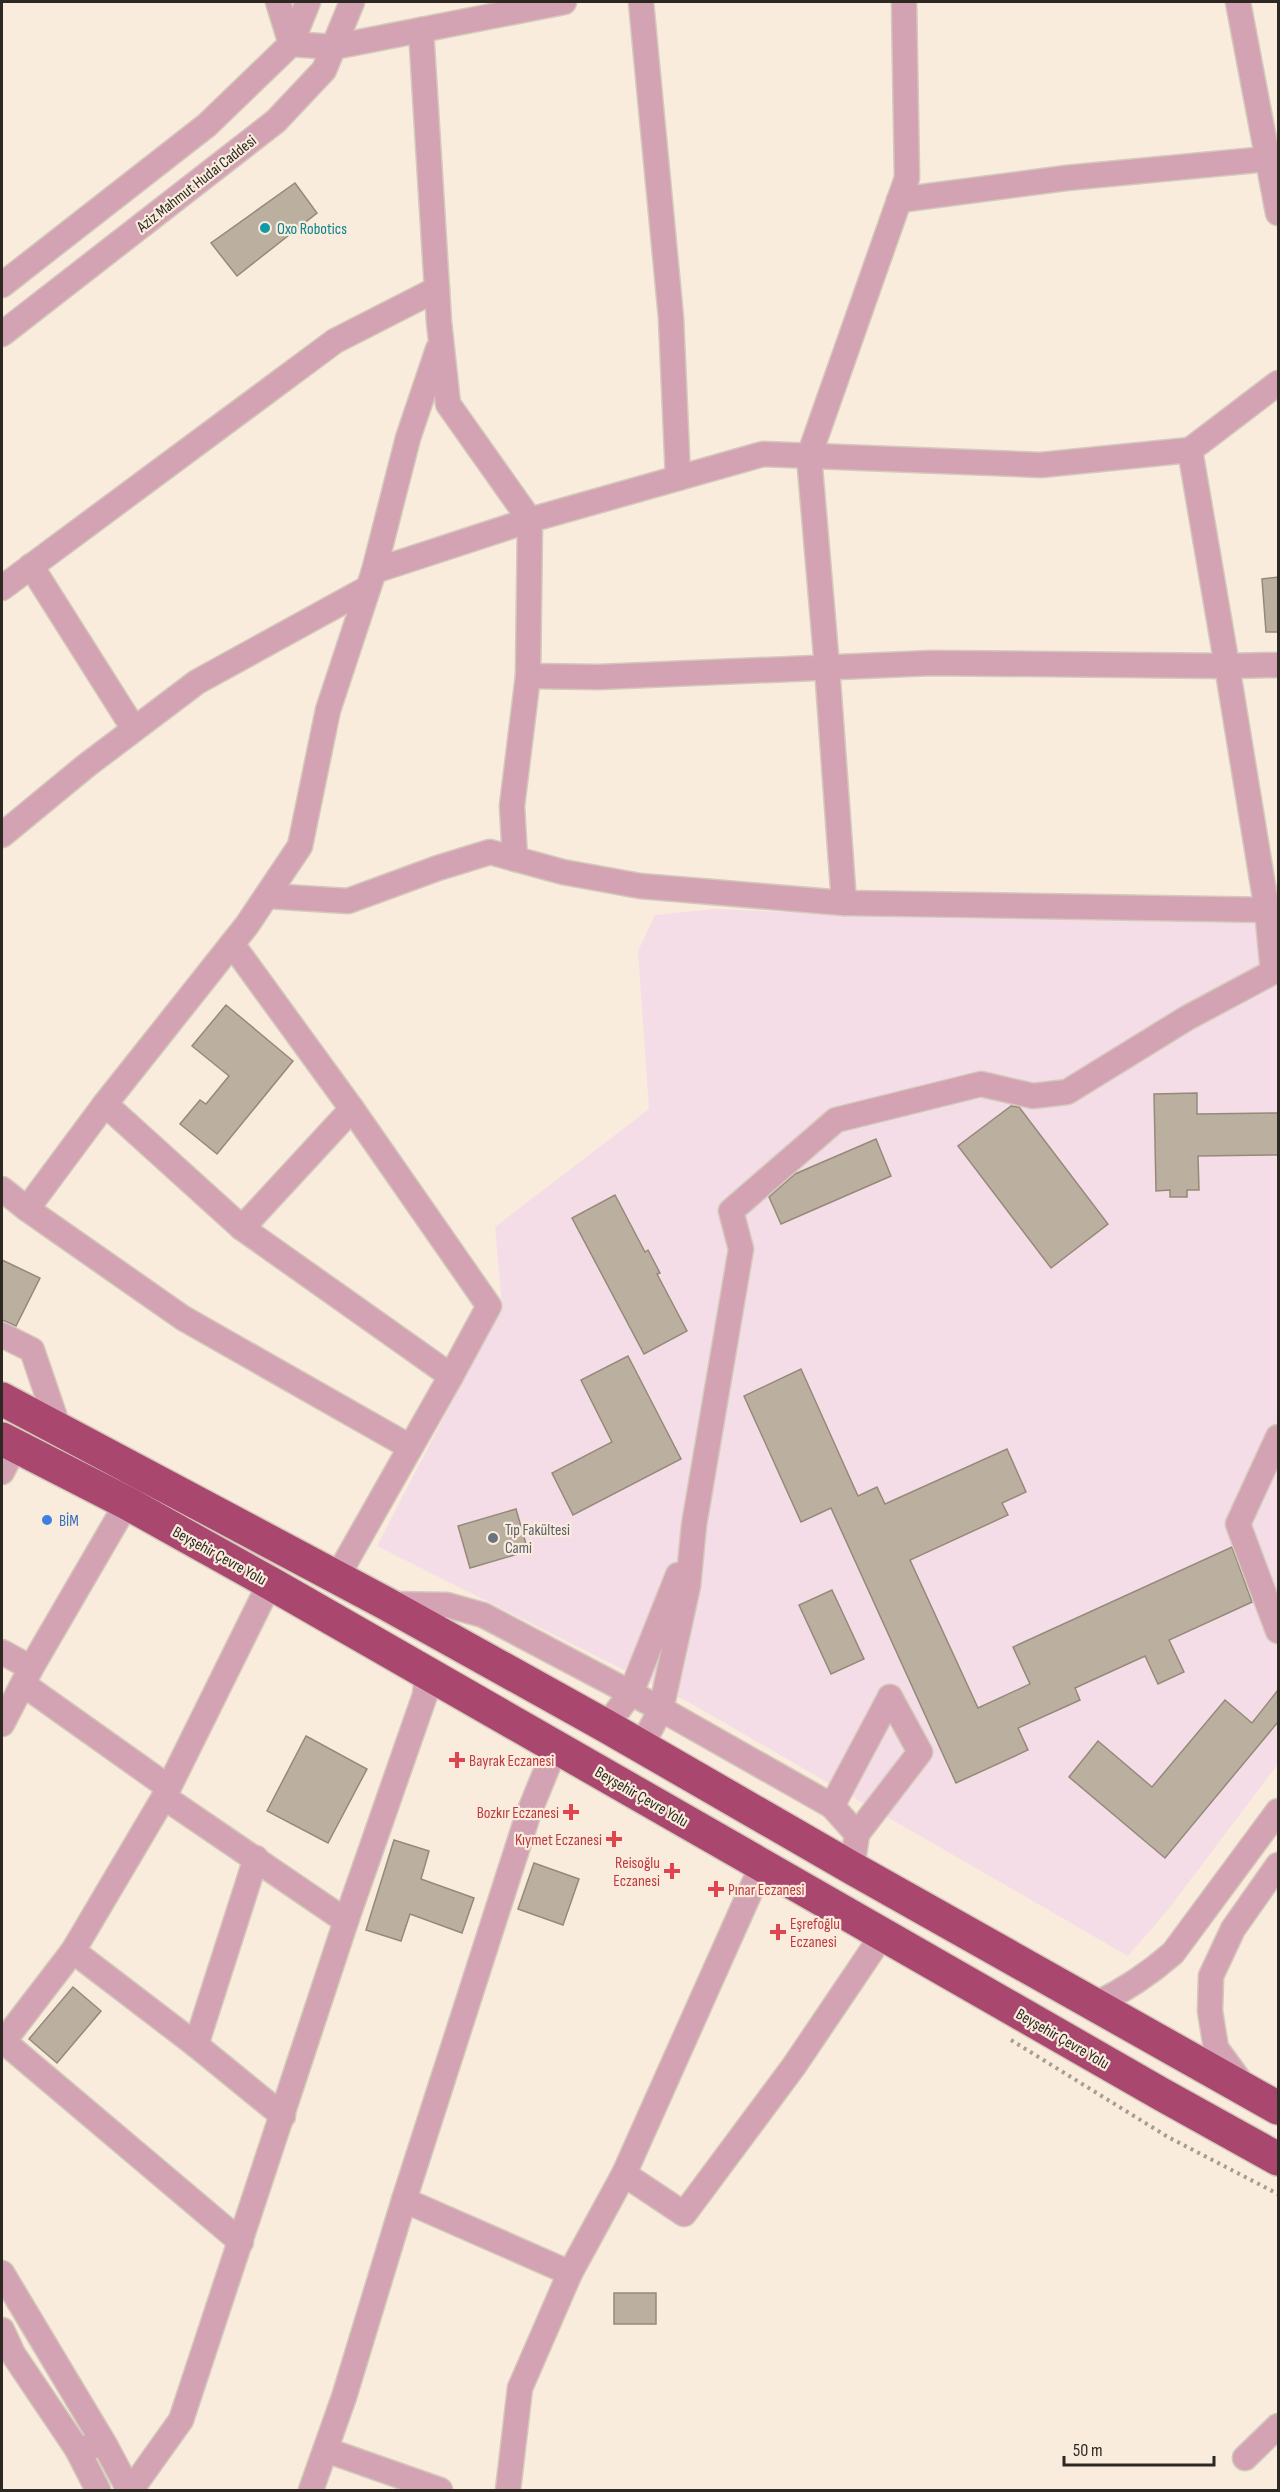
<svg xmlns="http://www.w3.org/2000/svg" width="1280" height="2492" font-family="'Sofia Sans Condensed',sans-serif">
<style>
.education{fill:#f5dde7}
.building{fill:#bbaf9f;stroke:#958a7a;stroke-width:1.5}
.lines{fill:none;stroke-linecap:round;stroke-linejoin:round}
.minor-casing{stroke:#d4c9bb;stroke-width:27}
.highway-casing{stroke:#d4c9bb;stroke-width:36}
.path{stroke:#a69d91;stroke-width:4;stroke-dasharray:3 4.5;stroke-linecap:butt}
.minor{stroke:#d3a3b3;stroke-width:24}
.highway{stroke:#a9476f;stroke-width:33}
.culture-dot{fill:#0f9aa8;stroke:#f9ecdc;stroke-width:2}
.shop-dot{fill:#3f7fe0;stroke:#f9ecdc;stroke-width:2}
.worship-dot{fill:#6b7280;stroke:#f9ecdc;stroke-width:2}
.health-dot{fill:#e0444e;stroke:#f9ecdc;stroke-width:2}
.labels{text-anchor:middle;stroke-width:4.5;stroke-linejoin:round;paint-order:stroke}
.street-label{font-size:16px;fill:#2d2922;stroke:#f9ecdc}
.culture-label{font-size:16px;fill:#0d838f;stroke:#f9ecdc;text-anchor:start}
.shop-label{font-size:16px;fill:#366cbe;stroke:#f9ecdc;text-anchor:start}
.worship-label{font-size:16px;fill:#5b616d;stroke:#f9ecdc;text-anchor:start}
.health-label{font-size:16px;fill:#be3a42;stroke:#f9ecdc;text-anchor:start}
</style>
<rect width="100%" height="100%" fill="#f9ecdc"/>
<polygon class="education" points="715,909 928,918 1278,923 1278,1764 1167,1911 1128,1956 690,1703 377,1546 502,1305 495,1227 649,1109 638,951 655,915"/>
<g class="building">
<polygon points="295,183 317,213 237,276 211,243"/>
<polygon points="1278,577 1278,632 1266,632 1262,579"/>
<polygon points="226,1005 293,1061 217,1154 180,1124 200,1100 206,1104 229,1076 192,1046"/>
<polygon points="1197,1093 1197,1114 1278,1113 1278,1155 1198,1156 1199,1190 1187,1190 1187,1197 1170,1197 1170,1190 1156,1191 1154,1094"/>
<polygon points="1011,1106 1019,1107 1108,1224 1051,1268 958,1146"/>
<polygon points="876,1139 891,1176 781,1224 769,1197 795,1174"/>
<polygon points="615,1195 645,1252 648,1250 660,1273 657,1274 687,1331 644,1354 572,1218"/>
<polygon points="2,1260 40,1278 16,1326 2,1320"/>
<polygon points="628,1356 681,1459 573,1515 552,1473 612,1442 581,1380"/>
<polygon points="801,1369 858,1496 877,1487 885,1504 1007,1449 1026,1492 1002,1503 1008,1515 910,1560 978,1708 1030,1684 1013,1647 1232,1547 1252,1602 1169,1640 1184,1672 1158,1684 1145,1656 1075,1688 1080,1700 1018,1728 1028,1750 956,1783 831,1508 801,1522 744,1396"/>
<polygon points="516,1509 528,1551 470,1568 458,1526"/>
<polygon points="832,1590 864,1659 831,1674 799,1605"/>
<polygon points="1278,1690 1278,1722 1165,1858 1069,1777 1098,1741 1152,1787 1225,1700 1252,1723"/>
<polygon points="306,1736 367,1769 328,1843 267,1811"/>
<polygon points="394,1840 429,1851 421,1879 474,1898 462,1933 410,1914 401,1941 366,1930"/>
<polygon points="534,1863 579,1879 563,1925 518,1909"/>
<polygon points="73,1987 101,2011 57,2063 29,2039"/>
<rect x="614" y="2293" width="42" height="31"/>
</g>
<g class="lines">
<g class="minor-casing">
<g id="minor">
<polyline points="278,2 291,44 334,47 564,2"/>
<polyline points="641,2 671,318 678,478"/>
<polyline points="1238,2 1278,213"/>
<polyline points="899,200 1066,178 1267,159"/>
<polyline points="2,285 207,125 291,44 308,2"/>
<polyline points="2,334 276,121 324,70 352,2"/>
<polyline points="1190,450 1278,383"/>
<polyline points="31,566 134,729"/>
<polyline points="374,571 408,438 438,349"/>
<polyline points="2,588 335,341 437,289"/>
<polyline points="2,835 87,765 197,682 368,588"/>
<polyline points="515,859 512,806 528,676"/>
<polyline points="267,896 348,901 438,868 490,852 563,872 640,886 844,903 1278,910"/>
<polyline points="844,903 827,667 809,456 907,178 904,2"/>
<polyline points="232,944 352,1109 489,1306 451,1376"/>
<polyline points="2,1189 27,1209 105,1104"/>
<polyline points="27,1209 183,1318 410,1447"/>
<polyline points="242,1228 352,1109"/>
<polyline points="2,1335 32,1350 60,1432"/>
<polyline points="1278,1437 1238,1524 1278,1631"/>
<polyline points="2,1472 15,1446"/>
<polyline points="337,1577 451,1376 242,1228 105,1104 247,925 300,846 328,710 374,571 530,520 763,454 1041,465 1190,450 1227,666 932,663 599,677 528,676 530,520 448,404 439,322 421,30"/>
<polyline points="390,1604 447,1605 483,1615 661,1709 832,1806 857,1834 852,1868"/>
<polyline points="2,1652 31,1668 127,1503"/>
<polyline points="23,1684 168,1787"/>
<polyline points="2,1724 30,1670"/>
<polyline points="606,1726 631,1693 678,1575"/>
<polyline points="641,1747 661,1709 688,1586 694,1525 741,1249 731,1211 836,1120 981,1084 1033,1096 1067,1092 1187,1018 1273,972 1267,910 1227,666 1278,665"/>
<polyline points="164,1797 346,1921"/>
<polyline points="832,1806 890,1697"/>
<polyline points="857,1834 920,1752 890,1697"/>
<polyline points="73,1951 196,2045 283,2116"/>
<path d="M 1096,2004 C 1125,1990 1149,1974 1173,1953 L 1278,1811"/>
<polyline points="2,2040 241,2242"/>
<polyline points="4,2041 73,1951 164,1797 270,1583"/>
<polyline points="196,2045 256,1858"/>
<polyline points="1243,2085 1216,2048 1210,2011 1211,1976 1233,1929 1278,1865"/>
<polyline points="624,2174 684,2214 794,2066 873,1949 878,1931"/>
<polyline points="404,2200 528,1815 550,1761 551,1744"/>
<polyline points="2,2273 105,2445 129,2490"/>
<polyline points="2,2330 13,2354 77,2449"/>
<polyline points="91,2447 77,2449 98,2490"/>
<polyline points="326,2450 440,2490"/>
<polyline points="1245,2458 1278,2426"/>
<polyline points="131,2490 181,2420 346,1921 425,1695 427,1673"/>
<polyline points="311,2490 344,2397 404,2200 570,2273 624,2174 755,1881 761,1864"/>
<polyline points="508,2490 520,2388 570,2273"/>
</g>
</g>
<g class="highway-casing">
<g id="highway">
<polyline points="2,1399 385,1603 606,1726 852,1868 1278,2108"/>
<polyline points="2,1439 127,1503 270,1583 1161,2094 1278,2159"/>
</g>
</g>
<polyline class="path" points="1011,2040 1168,2137 1278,2194"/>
<use href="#minor" class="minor"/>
<use href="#highway" class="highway"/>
</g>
<circle class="culture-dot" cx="265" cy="228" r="6"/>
<circle class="shop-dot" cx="47" cy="1520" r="6"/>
<circle class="worship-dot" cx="493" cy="1538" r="6"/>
<g class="health-dot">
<path d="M454 1751h6v6h6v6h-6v6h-6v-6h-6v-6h6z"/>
<path d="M568 1803h6v6h6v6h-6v6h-6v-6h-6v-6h6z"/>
<path d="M611 1830h6v6h6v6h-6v6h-6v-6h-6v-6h6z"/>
<path d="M669 1862h6v6h6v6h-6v6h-6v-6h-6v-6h6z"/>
<path d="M713 1880h6v6h6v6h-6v6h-6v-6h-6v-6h6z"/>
<path d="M775 1923h6v6h6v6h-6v6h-6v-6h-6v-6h6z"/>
</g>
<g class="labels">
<g class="street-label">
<text transform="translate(196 183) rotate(-38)" y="6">Aziz Mahmut Hudai Caddesi</text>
<text transform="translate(220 1555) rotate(29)" y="6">Beyşehir Çevre Yolu</text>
<text transform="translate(642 1796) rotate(30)" y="6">Beyşehir Çevre Yolu</text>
<text transform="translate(1063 2038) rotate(30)" y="6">Beyşehir Çevre Yolu</text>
</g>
<g class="culture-label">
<text x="277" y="234">Oxo Robotics</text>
</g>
<g class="shop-label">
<text x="59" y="1526">BİM</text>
</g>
<g class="worship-label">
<text x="505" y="1535">Tıp Fakültesi<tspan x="505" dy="18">Cami</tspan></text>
</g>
<g class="health-label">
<text x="469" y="1766">Bayrak Eczanesi</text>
<text x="559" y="1818" text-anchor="end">Bozkır Eczanesi</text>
<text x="602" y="1845" text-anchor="end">Kıymet Eczanesi</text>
<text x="660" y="1868" text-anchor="end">Reisoğlu<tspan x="660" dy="18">Eczanesi</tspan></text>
<text x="728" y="1895">Pınar Eczanesi</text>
<text x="790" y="1929">Eşrefoğlu<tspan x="790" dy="18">Eczanesi</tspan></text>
</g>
</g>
<rect width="1280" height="2492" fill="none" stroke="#2d2922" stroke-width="6"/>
<path d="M1064 2456v9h150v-9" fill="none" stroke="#2d2922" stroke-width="3"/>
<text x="1073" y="2456" font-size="18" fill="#2d2922" stroke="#f9ecdc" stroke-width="4.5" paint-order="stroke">50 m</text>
</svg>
